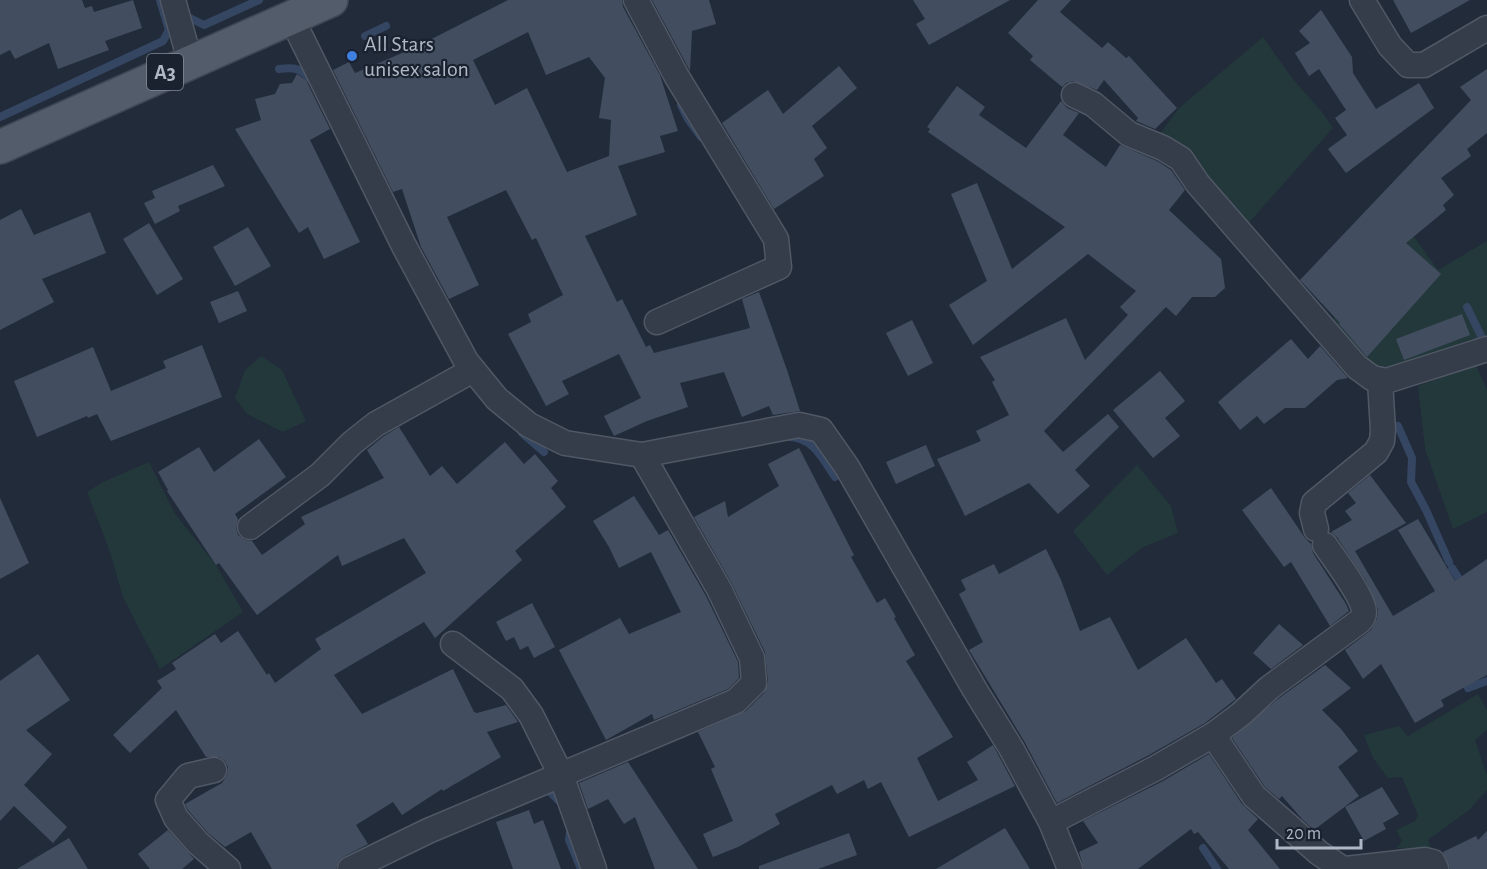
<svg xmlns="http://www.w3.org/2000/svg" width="1487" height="869" font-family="'Alegreya Sans',sans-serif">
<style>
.green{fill:#23383b}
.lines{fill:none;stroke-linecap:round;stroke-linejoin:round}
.stream{stroke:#354662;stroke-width:8}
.building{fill:#424e60;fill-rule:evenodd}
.street-casing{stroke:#505865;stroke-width:27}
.primary-casing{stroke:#3e4654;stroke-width:36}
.street{stroke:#353d4b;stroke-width:24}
.primary{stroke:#535c6b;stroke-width:33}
.shop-dot{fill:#3f7fe0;stroke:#1a222f;stroke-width:2}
.labels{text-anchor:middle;stroke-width:4.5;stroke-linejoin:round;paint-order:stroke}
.shield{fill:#1a222f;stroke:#838b99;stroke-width:1.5}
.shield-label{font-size:21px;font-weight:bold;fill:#b0b8c7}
.poi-label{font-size:22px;fill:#b0b8c7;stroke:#1a222f;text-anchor:start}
</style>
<rect width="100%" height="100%" fill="#212b3a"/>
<g class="green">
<polygon points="1263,37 1292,78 1322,112 1333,128 1246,226 1158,136 1179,108"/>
<polygon points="1412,234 1438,270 1487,241 1487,340 1382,374 1363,361 1328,324"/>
<polygon points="261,356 282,370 306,421 283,432 247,414 235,398 245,370"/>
<polygon points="1476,365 1487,390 1487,512 1453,529 1425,449 1418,386"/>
<polygon points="149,462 175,514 216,565 243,612 160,669 123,597 109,549 87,492 103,482"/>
<polygon points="1137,465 1171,506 1178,533 1143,547 1107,575 1073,531"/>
<polygon points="1478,694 1487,710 1487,730 1475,740 1487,775 1487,790 1469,810 1428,840 1432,851 1397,848 1402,841 1396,830 1415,821 1418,815 1402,777 1388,778 1373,758 1364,735 1399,726 1408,736"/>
</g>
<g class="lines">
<g class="stream">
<polyline points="190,18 204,25 259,0"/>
<polyline points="365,36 386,26"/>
<path d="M 279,69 C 295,67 301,68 312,81"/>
<polyline points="681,105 688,119 701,137"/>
<polyline points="0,117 163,41 169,30 160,0"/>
<polyline points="1467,307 1483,340 1476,342"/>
<polyline points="1398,426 1412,458 1411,482 1426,510 1449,562"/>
<polyline points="522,433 544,452"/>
<path d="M 788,437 C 813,437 822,458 835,477"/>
<polyline points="1452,568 1465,588"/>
<polyline points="1468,688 1487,681"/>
<polyline points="549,791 563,805"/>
<polyline points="571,825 569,840 581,869"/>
<polyline points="1203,848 1217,869"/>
</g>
</g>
<g class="building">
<polygon points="0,0 82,0 85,8 92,6 94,12 133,0 142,28 105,41 109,50 58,69 49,43 15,59 10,50 0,55"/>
<path d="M 508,0 L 622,0 L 623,7 L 660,75 L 678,131 L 660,136 L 665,152 L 618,166 L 637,215 L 585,236 L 617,302 L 622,299 L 646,347 L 650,345 L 654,353 L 750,328 L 742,299 L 759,292 L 787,370 L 800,411 L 773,415 L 769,406 L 742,417 L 724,372 L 680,383 L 688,407 L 647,421 L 614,436 L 604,416 L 641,398 L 619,354 L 562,381 L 569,394 L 546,406 L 508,334 L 531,322 L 528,314 L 563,295 L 536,238 L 532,240 L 506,190 L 447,217 L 479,285 L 449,299 L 421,247 L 402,189 L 393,192 L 333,70 L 349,62 L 355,73 L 414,48 ZM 528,32 L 546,75 L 589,57 L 605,78 L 599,118 L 611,120 L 609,156 L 567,172 L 527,88 L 495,105 L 473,60 Z"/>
<polygon points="652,0 709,0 716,24 692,31 690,71"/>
<polygon points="913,0 1010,0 929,45 916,24 925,19"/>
<polygon points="1038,0 1071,0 1060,12 1102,48 1108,42 1126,58 1129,56 1177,108 1155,129 1136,121 1138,118 1104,80 1097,90 1073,81 1066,83 1062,87 1030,60 1033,56 1008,33"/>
<polygon points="1393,0 1470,0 1411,33"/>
<polygon points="1321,10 1352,57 1353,73 1376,109 1419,83 1434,108 1346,173 1328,149 1347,135 1335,118 1346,110 1319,69 1309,76 1295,53 1310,43 1299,31"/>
<polygon points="839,66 857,88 812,126 827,148 814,159 824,176 774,209 722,123 768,90 783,114"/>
<polygon points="1487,69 1487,133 1467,149 1471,156 1441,178 1454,195 1443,205 1446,210 1406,243 1441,274 1367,357 1339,324 1340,323 1300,280 1471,100 1460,87"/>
<polygon points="297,74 306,80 330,129 310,140 360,242 324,259 308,227 299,233 235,129 261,120 255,99 275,94 280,84 292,83"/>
<polygon points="957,86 985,107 979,115 1026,148 1061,101 1067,108 1079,113 1063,135 1106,167 1120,145 1157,161 1171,170 1185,190 1169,210 1221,259 1225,288 1215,297 1192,297 1176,316 1166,307 1044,431 1063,452 1108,414 1119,427 1075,470 1090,486 1058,514 1029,483 965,516 937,459 981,441 976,431 1009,415 992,382 995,380 980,357 1066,318 1085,360 1128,315 1120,307 1136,291 1088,254 973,345 949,305 987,281 951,194 977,183 1012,269 1065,227 928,132 930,129 927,127"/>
<polygon points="213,165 225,186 178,206 180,211 155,224 144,203 155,198 152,191"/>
<polygon points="21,209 34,235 90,212 106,253 42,279 54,302 0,330 0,220"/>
<polygon points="149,223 183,279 157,295 123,239"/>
<polygon points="248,227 271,266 235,286 213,247"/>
<polygon points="238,291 247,311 219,323 210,302"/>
<polygon points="1462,314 1470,335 1404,360 1396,339"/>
<polygon points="912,320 933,363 908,376 886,333"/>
<polygon points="1291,339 1308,359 1320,346 1348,378 1337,380 1305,408 1285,408 1264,424 1257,416 1240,430 1218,402"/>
<polygon points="202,345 222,397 111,441 97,414 88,418 87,416 37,437 14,381 93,347 111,391 166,368 163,361"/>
<polygon points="1160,371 1185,401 1165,418 1180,436 1153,458 1113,410"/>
<polygon points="399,427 430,476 442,466 457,484 505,442 524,464 535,454 558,481 551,488 566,507 515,551 522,560 435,638 424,622 334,675 362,714 453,669 474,712 477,713 506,705 518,722 487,732 501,757 443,791 442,789 402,815 393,802 356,825 368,844 343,857 338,862 336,869 272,869 251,832 225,847 208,833 188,810 185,804 222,783 227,775 228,767 225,761 219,757 206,757 176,710 130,753 113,735 162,688 157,681 176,669 172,663 215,634 221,643 238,631 267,675 269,673 275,683 321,649 315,639 426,573 404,538 342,566 338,555 257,615 219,563 216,565 167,491 168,490 158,472 199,447 214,472 259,439 286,477 235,514 238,519 236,528 238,535 245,540 252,541 262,555 305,524 301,517 384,478 367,450 384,436"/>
<polygon points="926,445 935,466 896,484 886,462"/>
<polygon points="799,448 854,555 851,557 877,603 885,598 896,617 894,618 915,655 906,661 953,737 917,758 938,801 978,780 967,762 993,745 1015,786 909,837 881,782 868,789 864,780 837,794 832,785 775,814 780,824 738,847 713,857 703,834 733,821 711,769 715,767 698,732 746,711 764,693 768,682 765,652 731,582 694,517 725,501 728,517 779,486 768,464"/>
<polygon points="1370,475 1406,523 1355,551 1393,616 1435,591 1398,530 1418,519 1455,581 1487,559 1487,675 1441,700 1444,706 1415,723 1381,664 1363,679 1345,650 1371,630 1377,619 1378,609 1366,581 1337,537 1331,532 1352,520 1345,511 1356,503 1348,493"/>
<polygon points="1271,488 1305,538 1311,544 1313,553 1346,604 1349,611 1330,626 1291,562 1284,567 1242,510"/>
<polygon points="634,496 659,535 668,530 706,596 738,662 739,678 728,689 654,720 652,714 606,740 559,650 620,618 629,634 681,612 651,552 619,568 609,547 593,521"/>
<polygon points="0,498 29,563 0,579"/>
<polygon points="1046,549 1061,580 1080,631 1110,617 1138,670 1186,638 1216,683 1222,679 1236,699 1205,723 1149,755 1057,803 1024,741 969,650 983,642 959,594 966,590 961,580 994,564 999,574"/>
<polygon points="532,603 555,647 534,658 528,646 520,650 514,637 506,641 496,622"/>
<polygon points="1279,624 1303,645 1271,669 1253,653"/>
<polygon points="38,654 70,700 26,730 52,754 24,785 67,827 53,843 14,806 0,821 0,681"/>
<polygon points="1325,665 1351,688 1322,710 1341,729 1358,751 1338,767 1359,796 1314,830 1302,819 1282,796 1279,799 1265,787 1232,738 1278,699"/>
<polygon points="1209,754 1242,804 1258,819 1248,830 1280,869 1229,869 1198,832 1194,834 1191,829 1138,869 1084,869 1079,852 1098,843 1083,821 1163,781"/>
<polygon points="628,762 674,832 698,869 655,869 635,817 624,824 608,799 588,809 579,783"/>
<polygon points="1382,787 1399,814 1383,823 1386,829 1364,841 1345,807"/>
<polygon points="529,810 534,824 543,820 561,869 513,869 496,822"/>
<polygon points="1005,828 1030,869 936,869"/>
<polygon points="168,830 194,859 182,869 150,869 138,854"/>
<polygon points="1487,831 1487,869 1450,869 1443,852 1476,836 1478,840"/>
<polygon points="849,833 857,855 818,869 759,869 759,866"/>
<polygon points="69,838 88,869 17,869"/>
</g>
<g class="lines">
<g class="street-casing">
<g id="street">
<polyline points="173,0 190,61"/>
<polyline points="636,0 677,77 776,239 779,267 657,322"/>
<polyline points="1362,0 1390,46 1408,65 1424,65 1487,28"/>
<polyline points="291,17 404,246 466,361 497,399 529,425 565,443 642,455 799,425 821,430 847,467 975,690 1011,748 1051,822 1070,869"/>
<polyline points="1074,95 1093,104 1129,134 1163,148 1181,159 1198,184 1357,367 1372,378 1386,381 1487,349"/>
<polyline points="250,527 320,475 352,443 376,424 473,370"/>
<polyline points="1316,529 1312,513 1314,503 1376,452 1382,441 1383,430 1380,381"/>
<polyline points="453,644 512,689 531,715 561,775 594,869"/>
<polyline points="1213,735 1254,796 1319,853 1343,869"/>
<polyline points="214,770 188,776 168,800 176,818 198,843 228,869"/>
<path d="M 1051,822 L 1156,768 L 1213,735 L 1241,714 L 1269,688 L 1360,621 C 1363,617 1364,616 1364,612 C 1364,598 1334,558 1325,545"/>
<polyline points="350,869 428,831 736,701 754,683 752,658 719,589 642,455"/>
<polyline points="1346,869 1425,860 1433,862 1436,869"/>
</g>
</g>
<g class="primary-casing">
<polyline id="primary" points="0,147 331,0"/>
</g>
<use href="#street" class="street"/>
<use href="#primary" class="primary"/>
</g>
<circle class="shop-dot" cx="352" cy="56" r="6"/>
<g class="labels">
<rect class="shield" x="147" y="54" width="36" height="36" rx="4.5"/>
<g class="shield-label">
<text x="165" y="79">A3</text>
</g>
<g class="poi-label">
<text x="364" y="51">All Stars<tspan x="364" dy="25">unisex salon</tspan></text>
</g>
</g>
<path d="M1277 839v9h84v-9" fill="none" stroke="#b0b8c7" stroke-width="3"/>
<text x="1286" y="839" font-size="18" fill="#b0b8c7" stroke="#1a222f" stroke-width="4.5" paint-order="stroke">20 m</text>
</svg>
